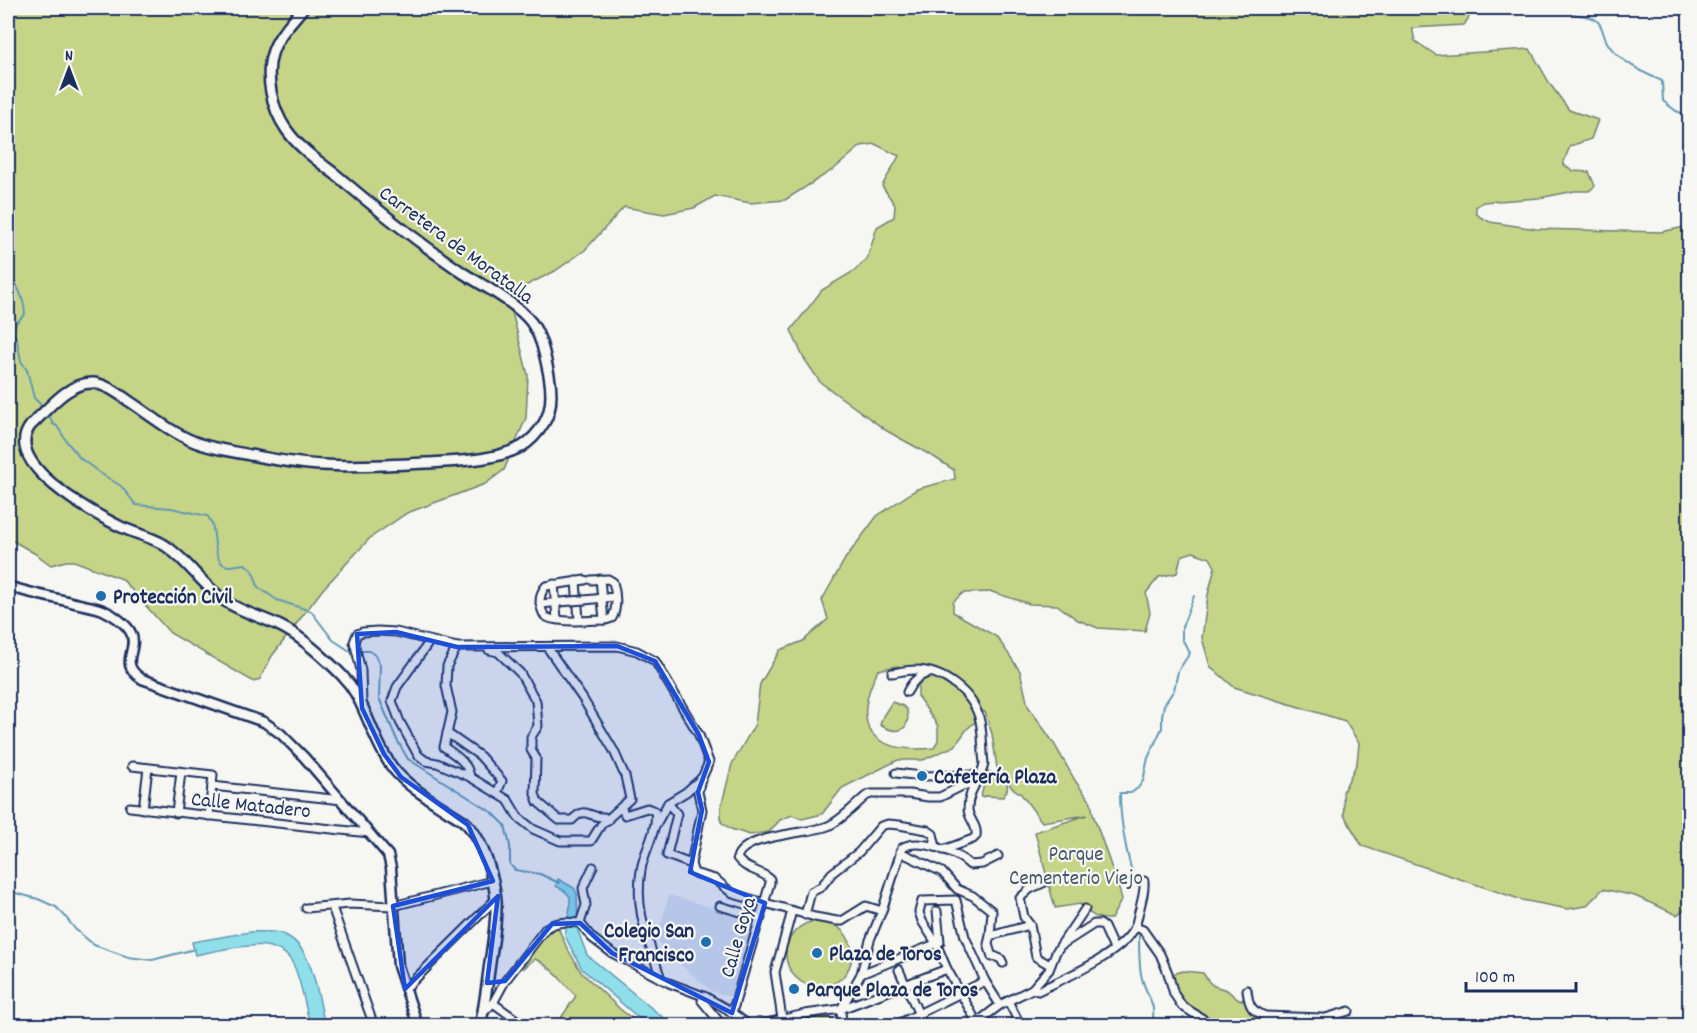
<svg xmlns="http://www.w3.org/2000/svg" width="1697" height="1033" font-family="Dekko,sans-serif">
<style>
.built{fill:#dce4ee}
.green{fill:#c6d488;stroke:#708273;stroke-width:1.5;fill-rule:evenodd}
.water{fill:#8fdfeb;stroke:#6199b3;stroke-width:1.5}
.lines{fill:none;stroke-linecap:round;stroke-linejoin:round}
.stream{stroke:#6199b3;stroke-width:2}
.minor-casing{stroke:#1b2f5e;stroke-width:11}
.tertiary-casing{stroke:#1b2f5e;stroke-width:13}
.secondary-casing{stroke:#1b2f5e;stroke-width:14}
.minor{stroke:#f6f6f2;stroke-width:7}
.tertiary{stroke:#f6f6f2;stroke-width:8}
.secondary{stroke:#f6f6f2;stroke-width:9}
.minor-bridge-casing{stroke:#1b2f5e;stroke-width:11;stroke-linecap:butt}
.minor-bridge{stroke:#f6f6f2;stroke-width:7}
.marked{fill:#1d4ed8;fill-opacity:0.2;stroke:#1d4ed8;stroke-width:4.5;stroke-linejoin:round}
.poi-dot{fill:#1f6fb2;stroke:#f6f6f2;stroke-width:2}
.labels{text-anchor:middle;stroke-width:4.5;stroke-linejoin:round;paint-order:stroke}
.street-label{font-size:21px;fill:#1b2f5e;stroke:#f6f6f2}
.poi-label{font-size:21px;font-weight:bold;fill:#1b2f5e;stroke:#f6f6f2;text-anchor:start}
.park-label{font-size:21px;fill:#465868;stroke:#f6f6f2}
</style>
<rect width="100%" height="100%" fill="#f6f6f2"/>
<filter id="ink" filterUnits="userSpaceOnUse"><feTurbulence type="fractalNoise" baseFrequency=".0167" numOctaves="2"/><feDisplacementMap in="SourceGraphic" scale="12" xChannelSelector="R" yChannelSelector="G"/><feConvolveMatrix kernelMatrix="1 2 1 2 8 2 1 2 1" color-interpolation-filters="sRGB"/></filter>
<g filter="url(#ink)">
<polygon class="built" points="669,895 756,920 733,998 711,991 661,948 657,937"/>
<g class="green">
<path d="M 8,8 L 1468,8 L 1471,14 L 1464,25 L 1412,28 L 1415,41 L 1436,55 L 1530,49 L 1550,84 L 1569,110 L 1598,120 L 1591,139 L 1570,146 L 1563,164 L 1573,171 L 1589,172 L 1595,186 L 1589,191 L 1575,191 L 1539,198 L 1483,202 L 1476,207 L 1476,213 L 1480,217 L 1490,222 L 1536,229 L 1661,232 L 1689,226 L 1689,906 L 1677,915 L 1635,896 L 1603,889 L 1586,906 L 1568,909 L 1522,900 L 1362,846 L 1344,815 L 1343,792 L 1357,763 L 1359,743 L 1345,721 L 1234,687 L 1210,666 L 1202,638 L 1208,595 L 1215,567 L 1210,558 L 1193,552 L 1181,556 L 1177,573 L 1159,577 L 1146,593 L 1150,613 L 1145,631 L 1098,628 L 1078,620 L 1057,605 L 1030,604 L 992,592 L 963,593 L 953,602 L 953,612 L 997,637 L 1020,671 L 1028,706 L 1053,742 L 1076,782 L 1091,802 L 1093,814 L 1120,892 L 1122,899 L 1111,919 C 1097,920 1089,914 1080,904 L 1055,908 L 1035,832 L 1087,815 L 1042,822 L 1021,794 L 1011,787 L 1006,776 L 997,768 L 992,734 L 985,712 L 981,711 L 977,712 L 975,722 L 967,729 L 955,746 L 923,760 L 898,760 L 842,788 L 822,814 L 802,819 L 792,815 L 780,820 L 769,832 L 750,835 L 731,829 L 721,822 L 721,807 L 732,764 L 755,724 L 760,684 L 780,650 L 803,641 L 828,619 L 822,600 L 845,559 L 877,516 L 917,489 L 955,479 L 954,470 L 934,457 L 887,431 L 820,382 L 803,357 L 791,330 L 822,290 L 854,271 L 867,259 L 877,227 L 894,217 L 895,205 L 882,186 L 899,156 L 875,144 L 861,146 L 834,169 L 785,200 L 750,203 L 715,196 L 694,208 L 664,214 L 624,207 L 585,250 L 555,271 L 525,286 L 512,312 L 528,375 L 526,418 L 504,470 L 485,484 L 407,513 L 370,538 L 323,589 L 272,656 L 260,679 L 254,682 L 170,633 L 122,579 L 74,561 L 66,561 L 51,565 L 34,553 L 8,538 ZM 897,666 L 930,673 L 918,686 L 918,697 L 938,726 L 938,740 L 934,748 C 873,754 849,729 878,670 Z"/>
<path d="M 892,702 L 903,706 L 907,710 C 911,732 897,735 880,725 L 883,716 Z"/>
<path d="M 987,771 C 1001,776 1015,781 1003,797 L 986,796 L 981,797 Z"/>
<circle cx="819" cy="954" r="33"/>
<path d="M 558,927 L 566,946 L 581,972 L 620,1009 L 640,1025 L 556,1025 L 576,996 C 563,982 552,967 535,959 L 523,969 C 532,955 542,934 558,927 Z"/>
<polygon points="1183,971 1203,973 1209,982 1214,986 1227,990 1236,998 1246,1001 1249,1012 1266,1021 1270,1025 1220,1025 1185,1002 1177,990 1172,974"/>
<polygon points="827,1016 832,1019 835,1025 776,1025"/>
</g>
<g class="water">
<polygon points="558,879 567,884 574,888 577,894 578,931 587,955 672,1025 647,1025 582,969 565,936 570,907 570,897 566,892 556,886"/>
<path d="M 250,932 C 262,932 276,930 287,936 C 314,950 318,998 325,1025 L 310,1025 C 305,1006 302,984 294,966 C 279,931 225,950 195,955 L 192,942 Z"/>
</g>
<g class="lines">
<g class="stream">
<path d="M 1572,8 L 1573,13 C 1580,17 1594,15 1599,23 C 1603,29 1604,38 1608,44 C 1618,60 1645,74 1662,81 L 1663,101 L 1676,111 L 1690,116"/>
<path d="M 8,271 C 17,286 24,296 25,314 L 16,323 L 13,331 L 17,340 L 21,361 L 27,370 L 34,398 L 44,408"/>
<path d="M 48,413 L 53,424 L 57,426 L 67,442 L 81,459 L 100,473 L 121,486 L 136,505 L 171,508 L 207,516 C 208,516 212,523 212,524 C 216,535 212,567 230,566 C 235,566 240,564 245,564 L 253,571 L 258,587 L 277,600 L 311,611 L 333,640 L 350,651"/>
<polyline points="362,651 369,651 375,655 380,666 379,698 397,740 408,759 493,813 505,825 510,846 510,864 515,870 540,874 559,883"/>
<path d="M 1132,872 C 1125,846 1120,819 1120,793 L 1131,793 L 1138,788 L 1143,781 L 1148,758 L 1162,728 L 1162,716 L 1164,705 L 1174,690 L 1178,671 L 1190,653 L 1182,639 L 1182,627 L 1194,596"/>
<polyline points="1139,884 1140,887"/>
<polyline points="8,891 38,899 56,907 64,915 75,929 94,945 128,957 152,960 195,949"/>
<polyline points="1140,923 1141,916"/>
<path d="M 1139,935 C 1139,948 1139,962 1141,974 C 1144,994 1159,1003 1151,1026"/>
</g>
<g class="minor-casing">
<g id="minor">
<polyline points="600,579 604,620"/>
<path d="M 585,580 L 546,586 C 541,591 540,596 540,603 C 541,607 542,613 545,616 C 554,624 594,620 606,620 L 612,618 C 618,608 616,592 613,582 L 608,579 L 591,580"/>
<polyline points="576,581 579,620"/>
<polyline points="554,584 557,619"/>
<polyline points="584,600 615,597"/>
<polyline points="541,604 571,601"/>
<polyline points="430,641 397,687 392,701 400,722 418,755 426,761 437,763 470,777 508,800 518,817 533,829 560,841 591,841 601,825 630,799 625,776 614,751 583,699 547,647"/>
<path d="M 457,647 L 447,666 L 446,686 L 452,712 L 444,747 C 455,755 468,762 470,777"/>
<path d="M 489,650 L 498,652 L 520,673 L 536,701 L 538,726 L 531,737 L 531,750 L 536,758 L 535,794 L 538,802 L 559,820 L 572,820 C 587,805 587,818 604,817 L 608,820"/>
<path d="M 892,673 C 899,672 907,670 915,670 C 943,670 974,693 980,721 C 983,734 982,749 984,763 C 982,779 968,788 968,809 C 968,819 978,825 976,836 L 973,839 L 943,850"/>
<path d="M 907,692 C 912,682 917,677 928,673"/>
<polyline points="362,703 361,670 354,642 357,634 362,632 378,631 396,632 457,647 617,646 637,651 655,661 699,735 709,762 702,778 686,792 668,803 654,828"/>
<polyline points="447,733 480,756 502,781 497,793"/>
<polyline points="132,766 213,775 209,816"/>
<polyline points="896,773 922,776 981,775"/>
<polyline points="701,778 698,792 702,810 691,864 694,873 715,879 733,894 815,917 837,921 842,921 866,906 882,911"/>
<polyline points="212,786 342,800"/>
<polyline points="668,803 677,814 667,855 691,864"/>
<polyline points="130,807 369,833"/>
<path d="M 621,807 L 625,815 L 647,808 L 655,811 C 658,832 644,850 641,870 C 634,912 649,940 661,979"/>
<polyline points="143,809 148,768"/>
<polyline points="176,813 181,772"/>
<polyline points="900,852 942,872 957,889 973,896 992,911 990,936 1030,925"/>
<polyline points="1047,881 1030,889 1020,898 1024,917 1030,925 1036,957 1050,965"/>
<polyline points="720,906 761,918"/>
<polyline points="332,907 374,1026"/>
<polyline points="306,908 350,904 393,906 492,881"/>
<polyline points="805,915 811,892 821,887 832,873 859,852 881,826 888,824 899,825 927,830 933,834 936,847"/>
<polyline points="580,923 586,905 583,888 593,867"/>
<polyline points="1135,927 1143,930 1160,954 1168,973 1174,994 1182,1006 1214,1026"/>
<polyline points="990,936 988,944 992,957 994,956 1001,959 1003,963"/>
<polyline points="1063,944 1094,924 1100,924 1104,927 1114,949"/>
<polyline points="899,970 924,1026"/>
<polyline points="861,974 940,942 937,911"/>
<polyline points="405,989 496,899"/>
<path d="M 1032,989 L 1038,991 C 1065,978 1122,954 1135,927 C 1137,921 1138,914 1140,908 C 1142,898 1145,891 1144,881"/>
<path d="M 1247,990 C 1250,1021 1263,1006 1273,1026"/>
<polyline points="706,997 702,1001 723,1026"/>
<polyline points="1008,1001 1021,1026"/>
<polyline points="490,1005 493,1003 525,1026"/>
<path d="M 483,1013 L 493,1003 L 505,981 L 546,928 C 557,921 567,922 580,923 L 592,938 L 612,953 L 669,983 L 706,997 L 727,1009 L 750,1026"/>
<path d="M 732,1013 L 770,883 L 770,879 C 760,870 745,870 737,858 C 743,834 809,834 828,826 C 842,820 854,806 866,796 L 871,794 L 909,794 L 928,797 L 940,797 L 962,786 L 975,783"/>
<polyline points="1265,1016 1322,1018"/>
<polyline points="782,1019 775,972 792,911"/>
<polyline points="8,1024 10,1026"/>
<polyline points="975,1024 1000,1005 1032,989 1038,982 1049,970 1056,952 1085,909"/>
<polyline points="753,1026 805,1014 841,1009 947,969"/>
<path d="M 842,1026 L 841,1009 L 861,974 L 870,940 L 882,911 L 902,848 C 918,837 957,852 970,865 L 982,864 L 998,856"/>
<polyline points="894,1026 985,981"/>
<polyline points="979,1026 947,969 936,943 922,921 919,912 922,901 956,900 965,937 985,981 1000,1005"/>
<polyline points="1298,1026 1349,1011"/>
</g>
</g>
<g class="tertiary-casing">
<path id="tertiary" d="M 8,586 C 28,593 50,597 71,602 C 81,605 93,606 103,610 C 112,614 127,624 131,633 C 139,651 117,663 142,679 L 264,722 L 281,734 L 304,757 L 388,855 L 391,868 L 398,966 L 418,1026"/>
</g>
<g class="secondary-casing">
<path id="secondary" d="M 303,8 C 292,22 277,36 272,54 C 265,77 272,109 286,129 C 298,147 318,161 335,174 C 376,209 418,242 463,273 C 485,287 515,302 531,322 C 542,337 545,357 549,375 C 552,391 553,408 544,423 C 538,433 531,441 521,447 C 493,461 458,461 428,463 C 392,465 357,467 322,465 C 297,464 273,459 250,455 C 232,451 212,449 195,442 C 172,433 150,415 129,401 C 119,394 107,385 94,383 C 69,381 48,409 31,425 C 0,463 93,513 119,526 C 133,533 148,536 161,543 C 185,557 201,584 225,601 C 243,613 263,617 282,627 C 298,635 313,648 326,660 C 337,670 348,680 356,694 C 369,717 376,745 392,767 C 406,785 426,797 445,809 C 452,814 461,818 467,824 C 483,840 494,878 496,900 C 497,921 493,942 490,963 C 487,984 485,1005 480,1026"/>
</g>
<use href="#minor" class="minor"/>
<use href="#tertiary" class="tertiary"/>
<use href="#secondary" class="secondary"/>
<g class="minor-bridge-casing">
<polyline id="minor-bridge" points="571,601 584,600"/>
</g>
<use href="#minor-bridge" class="minor-bridge"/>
</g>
</g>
<path class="marked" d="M 396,632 L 457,647 L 617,646 L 655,661 L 699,735 L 709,762 L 698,792 L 702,810 L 690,872 L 765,903 L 732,1013 L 612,953 L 580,923 L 552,924 L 505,981 L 487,983 L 498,896 L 405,989 L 393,906 L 493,881 L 468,825 L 401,777 L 384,754 L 362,708 L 357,634 Z"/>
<g class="poi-dot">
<circle cx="101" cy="596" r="6"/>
<circle cx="922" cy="776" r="6"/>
<circle cx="706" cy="942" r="6"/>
<circle cx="817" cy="953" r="6"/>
<circle cx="794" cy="989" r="6"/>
</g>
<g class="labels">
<g class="street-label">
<text transform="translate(457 244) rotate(36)" y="7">Carretera de Moratalla</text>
<text transform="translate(251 804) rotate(6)" y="7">Calle Matadero</text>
<text transform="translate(737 937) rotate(-74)" y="7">Calle Goya</text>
</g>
<g class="poi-label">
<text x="113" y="603">Protección Civil</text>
<text x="934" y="783">Cafetería Plaza</text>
<text x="694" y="937" text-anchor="end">Colegio San<tspan x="694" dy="24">Francisco</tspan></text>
<text x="829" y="960">Plaza de Toros</text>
<text x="806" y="996">Parque Plaza de Toros</text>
</g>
<g class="park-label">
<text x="1076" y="860">Parque<tspan x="1076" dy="24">Cementerio Viejo</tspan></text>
</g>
</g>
<rect width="1697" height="1033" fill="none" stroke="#f6f6f2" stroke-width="30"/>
<rect x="15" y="15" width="1667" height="1003" fill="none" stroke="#1b2f5e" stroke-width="2" filter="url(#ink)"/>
<g transform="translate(69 69)" stroke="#f6f6f2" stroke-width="4.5" paint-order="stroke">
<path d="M0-4.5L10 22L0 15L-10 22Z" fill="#1b2f5e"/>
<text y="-9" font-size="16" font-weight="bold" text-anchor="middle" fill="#1b2f5e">N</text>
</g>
<path d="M1466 982v9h110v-9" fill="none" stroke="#1b2f5e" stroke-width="3"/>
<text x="1475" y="982" font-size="18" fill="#1b2f5e" stroke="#f6f6f2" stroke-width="4.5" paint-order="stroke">100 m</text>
</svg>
